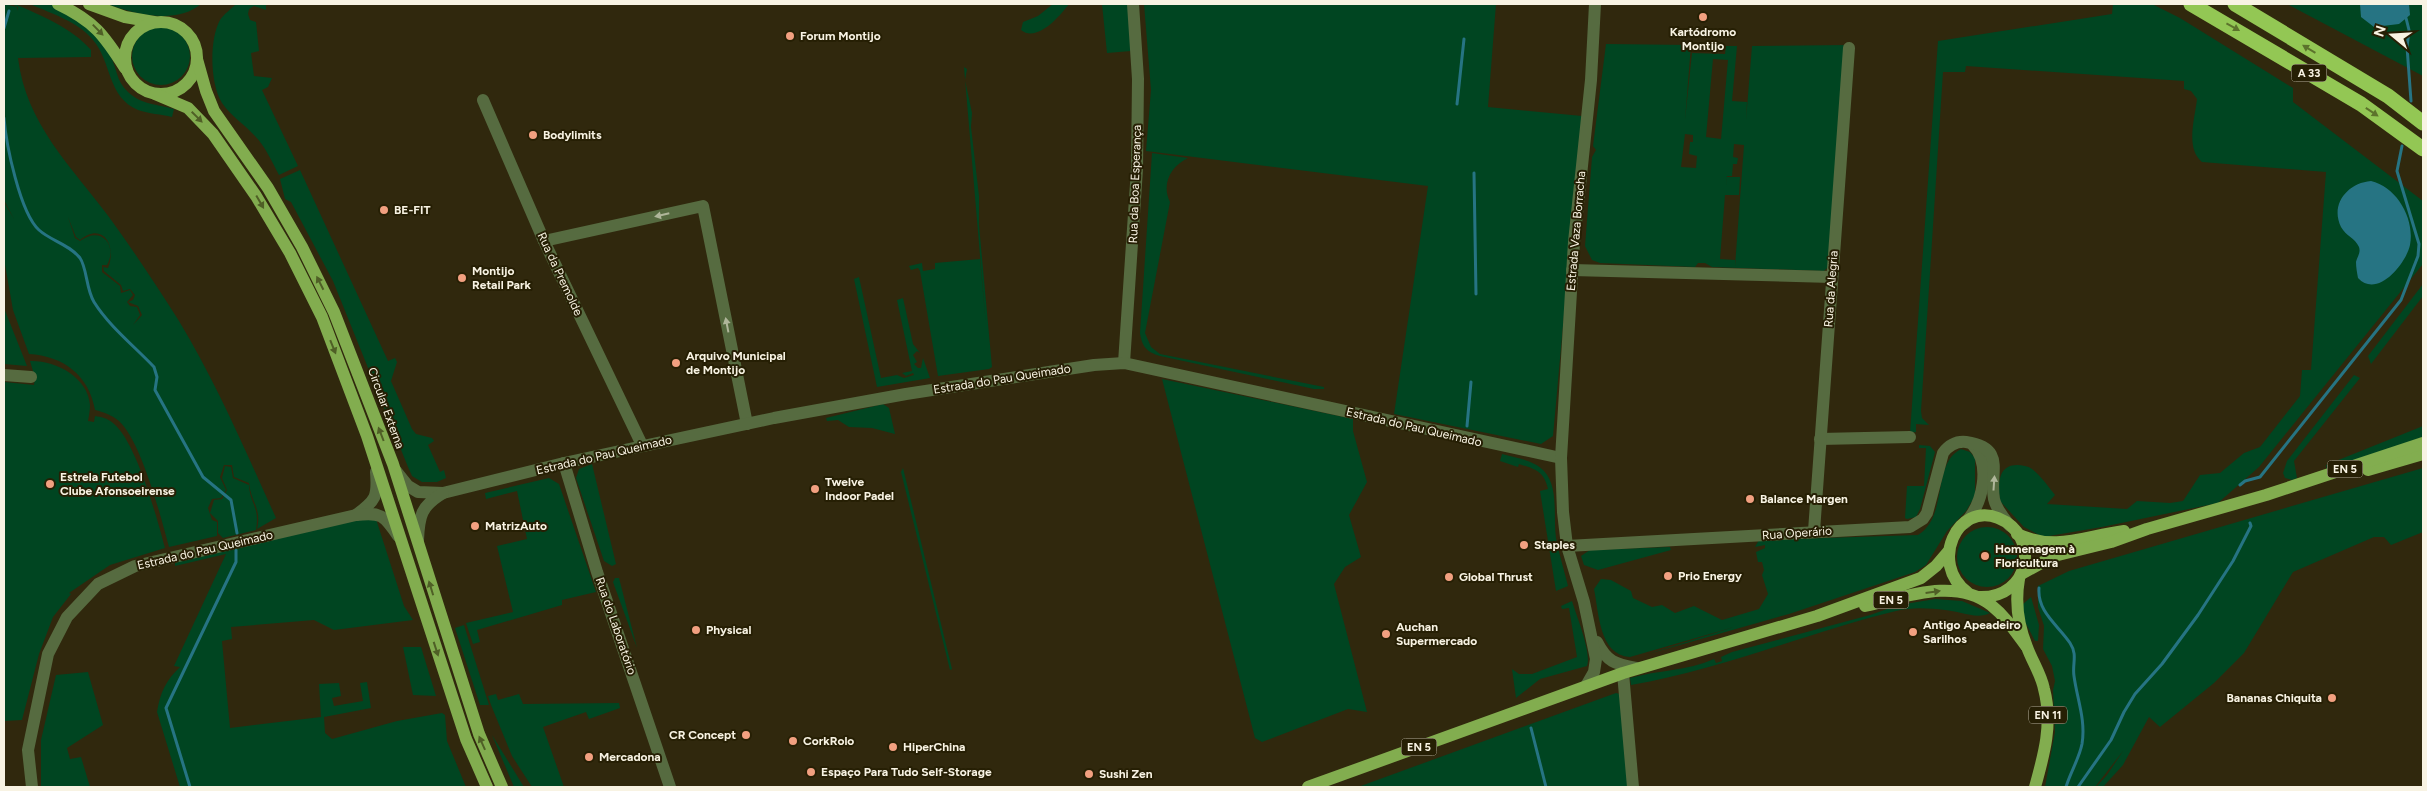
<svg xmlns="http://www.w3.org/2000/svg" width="2427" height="791" font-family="Figtree,sans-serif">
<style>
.green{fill:#004521;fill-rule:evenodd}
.water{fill:#267483}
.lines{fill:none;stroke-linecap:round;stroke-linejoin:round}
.stream{stroke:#267483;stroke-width:3}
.minor{stroke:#566b40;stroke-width:12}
.major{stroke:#82ad4f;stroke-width:12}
.highway{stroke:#93c754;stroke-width:15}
.oneway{fill:#5c732c}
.oneway2{fill:#4f5f26}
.oneway3{fill:#afb69a}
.poi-dot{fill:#f2a080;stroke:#261f04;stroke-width:2}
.labels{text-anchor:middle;stroke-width:4;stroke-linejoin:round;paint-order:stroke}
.shield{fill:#261f04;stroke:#b9b3a0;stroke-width:1}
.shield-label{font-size:11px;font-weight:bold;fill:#f8f3e3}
.poi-label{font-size:12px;font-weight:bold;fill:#f8f3e3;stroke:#261f04;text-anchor:start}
.street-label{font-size:12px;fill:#f8f3e3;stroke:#261f04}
</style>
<rect width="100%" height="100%" fill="#30280d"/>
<g class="green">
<path d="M 4,4 L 17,7 L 18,11 L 18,7 L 11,4 L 15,4 C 42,16 72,28 91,50 L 91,57 L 18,58 C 26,124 71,166 109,217 C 133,250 157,286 179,321 C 217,384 246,452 276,518 L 257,529 C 262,509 251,502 249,483 L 234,477 L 232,465 L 224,465 L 220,477 L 226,490 L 221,498 L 212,499 L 208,508 L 212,520 L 217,522 L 217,536 L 169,547 C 161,517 141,441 119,421 C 112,415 103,412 95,410 C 89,375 63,356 29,354 L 13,310 L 4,259 L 4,202 L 14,219 L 4,200 ZM 68,217 L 76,237 L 80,240 C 103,221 117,246 108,268 L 103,267 L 104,271 L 121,285 L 123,291 L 130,289 L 135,295 L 133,300 L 128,302 L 138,306 L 142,315 L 133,325 L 140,315 L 137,307 L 130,306 L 127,302 L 133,295 L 130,290 L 121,293 L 120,286 L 102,272 L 102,265 L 107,265 C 118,245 101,225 80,241 L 75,238 Z"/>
<path d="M 30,4 C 36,4 43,2 49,4 C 72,10 99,34 110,55 C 117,68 116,81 128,92 C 142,105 157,104 174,109 L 172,117 C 161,114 149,114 138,110 C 107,97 112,62 93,40 C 79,22 50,13 30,4 Z"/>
<path d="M 107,4 L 201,4 C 176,25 134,14 107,4 Z"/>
<path d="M 236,4 L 266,4 L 266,10 L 254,6 L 249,9 L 248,14 L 250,20 L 256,22 L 259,51 L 251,53 L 254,76 L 272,78 L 268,87 L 262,90 L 298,166 L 279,175 C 272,162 265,146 255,136 C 244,124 231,116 222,103 C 210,84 209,40 220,20 C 224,14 231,9 236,4 Z"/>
<path d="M 1053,4 L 1069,4 C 1060,16 1037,43 1021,30 L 1023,22 L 1038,16 Z"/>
<polygon points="1102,4 1129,4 1131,51 1107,53"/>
<polygon points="1144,4 1496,4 1488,107 1582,116 1553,436 1541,444 1394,414 1428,186 1146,151 1151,90"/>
<path d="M 2113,4 L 2152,4 L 2180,18 L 2293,88 L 2293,102 L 2423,201 L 2423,264 L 2259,467 L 2218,503 L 2102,527 L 2049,536 L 2041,536 L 2024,527 L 2000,501 C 1998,486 1997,465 2017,465 C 2022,465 2028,466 2032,469 C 2041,476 2048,486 2055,495 L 2047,504 L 2127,509 L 2137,501 L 2170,503 L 2183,501 L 2200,475 L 2220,473 L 2244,453 L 2260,447 L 2300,396 L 2302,370 L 2311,370 L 2326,172 L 2202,162 C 2185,148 2195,118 2197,99 L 2191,91 L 2184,89 L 2184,81 L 1966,66 L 1965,72 L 1943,72 L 1921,411 L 1922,418 L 1929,425 L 1916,424 L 1916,432 L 1910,433 L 1938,41 L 2112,14 Z"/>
<polygon points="2287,4 2423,4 2423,76"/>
<circle cx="161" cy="56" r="29"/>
<path d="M 1606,44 L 1691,45 L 1685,120 L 1692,53 L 1725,54 L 1726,46 L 1737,46 L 1732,101 L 1747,102 L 1746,120 L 1752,46 L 1849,45 L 1831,264 L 1824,271 L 1712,267 L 1705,263 L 1698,263 L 1695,267 L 1600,263 L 1592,260 L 1585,246 L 1592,157 L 1596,150 L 1593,146 ZM 1713,59 L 1728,60 L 1721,139 L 1706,137 ZM 1685,134 L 1693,135 L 1693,142 L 1690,142 L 1689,154 L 1697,156 L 1696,168 L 1681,167 ZM 1734,144 L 1744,145 L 1735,266 L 1735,260 L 1720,259 L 1725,195 L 1739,195 L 1740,177 L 1727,177 L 1726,188 L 1727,176 L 1732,176 L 1733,164 L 1737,164 L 1738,158 L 1733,157 Z"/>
<polygon points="964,67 967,69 965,80 972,113 971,127 979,196 979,225 992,367 989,369 938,376 920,271 918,268 911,270 909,266 922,263 923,271 935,269 935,263 980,259 986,326"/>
<path d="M 1152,153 L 1188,158 C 1171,166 1161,184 1170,202 L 1145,333 L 1151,347 L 1160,354 L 1324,387 L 1324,389 L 1314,389 L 1160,356 C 1147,352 1142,347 1140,333 Z"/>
<polygon points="300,170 388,361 395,358 397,362 391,381 412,429 416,434 432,438 434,441 428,445 440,472 444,470 446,478 437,482 422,482 412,476 408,467 333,281 291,202 285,199 280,179"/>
<polygon points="859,277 881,378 897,375 904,378 914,375 913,373 906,376 902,373 912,371 897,300 903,298 913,344 920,353 917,351 913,355 917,362 914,364 918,368 921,368 923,358 930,378 877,387 854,279"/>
<polygon points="2423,284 2423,296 2371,364 2368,356"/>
<polygon points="4,308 27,366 4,364"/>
<path d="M 30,361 C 55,360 88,377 90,405 C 90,410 89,416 88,421 L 94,422 L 95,416 C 101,417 107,418 113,423 C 136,441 157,518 165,548 L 110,565 L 69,593 L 71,594 L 53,617 L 39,654 L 22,720 L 4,721 L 4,382 L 34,385 L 35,378 Z"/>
<polygon points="2354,375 2360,378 2294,461 2297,478 2292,480 2285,478 2283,473 2287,461"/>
<polygon points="1162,379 1353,419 1353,431 1367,482 1349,515 1361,557 1345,567 1334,584 1367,712 1348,709 1262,742 1255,738"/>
<polygon points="883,404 889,408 895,434 872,428 849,427 838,420 827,421 826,418"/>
<polygon points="2423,426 2423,437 2327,471 2326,465"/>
<polygon points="1919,445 1930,446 1935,452 1920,509 1916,517 1907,519 1905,518 1907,486 1924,486 1926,448 1919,448"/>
<path d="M 1961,449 L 1970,452 L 1975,458 L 1975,496 L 1966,511 L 1947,531 L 1926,565 L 1915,572 L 1789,614 L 1648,654 L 1734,627 L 1630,657 C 1599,655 1599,613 1594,589 L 1601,579 L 1611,580 L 1631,591 L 1633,598 L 1652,607 L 1662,605 L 1675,613 L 1694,606 L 1722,620 L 1759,609 L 1768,594 L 1762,575 L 1764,570 L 1762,562 L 1758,562 L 1756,552 L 1765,548 L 1765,545 L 1755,547 L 1759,540 L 1918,535 C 1949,516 1931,464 1961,449 Z"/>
<path d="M 1502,454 C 1516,458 1534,460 1544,471 C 1559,487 1553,517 1556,538 C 1559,554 1564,570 1568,586 L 1556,591 L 1540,491 L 1548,489 C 1544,471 1535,469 1519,464 L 1518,467 L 1500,461 Z"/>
<polygon points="592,464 616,564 612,566 604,561 576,478 579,469"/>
<path d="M 225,466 L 231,467 L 233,478 L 249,485 C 250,505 260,505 256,530 L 223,538 L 218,533 L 218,521 L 210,513 L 214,500 L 222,499 L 227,490 L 222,478 Z"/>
<polygon points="903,468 952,669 950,670 901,472"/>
<polygon points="2423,468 2423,532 2391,545 2384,537 2374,537 2293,572 2244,653 2214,683 2160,727 2149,717 2123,765 2103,787 2096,787 2107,775 2123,751 2095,787 2045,787 2055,732 2053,690 2055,681 2052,666 2043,649 2044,626 2038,607 2038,586 2069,571"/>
<polygon points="549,478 559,484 596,592 562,600 562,605 477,630 480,642 473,644 466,623 513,612 497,546 527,539 517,491 486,499 485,493"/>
<path d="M 367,518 L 376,519 L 404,606 L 413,620 L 334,630 L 314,620 L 231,627 L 232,639 L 222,641 L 230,728 L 321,717 L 319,684 L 339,683 L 341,696 L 332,698 L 334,706 L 363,701 L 360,683 L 367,682 L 371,708 L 324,717 L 325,733 L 332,739 L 397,721 L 442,713 L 445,715 L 447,741 L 466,787 L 180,787 L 157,712 C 160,693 166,680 180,667 L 174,666 L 226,554 L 175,566 L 175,562 Z"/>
<circle cx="1987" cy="557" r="30"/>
<polygon points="1670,547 1671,550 1598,570 1584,565 1581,556 1590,550"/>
<polygon points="615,578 619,578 637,648 613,582"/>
<polygon points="2031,597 2039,625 2038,641 2035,641 2023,618 2022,605"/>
<path d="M 1935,599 L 1962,601 L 1990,613 C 1977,620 1959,611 1945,610 C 1929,608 1911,607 1896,611 C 1806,633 1721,670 1631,685 L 1630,678 C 1658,670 1687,671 1714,659 L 1716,663 L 1722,661 L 1721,657 L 1732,652 L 1870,615 L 1899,605 Z"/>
<path d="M 1572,601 C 1576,615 1592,653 1587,666 L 1540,679 L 1516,698 L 1512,669 L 1519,674 L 1532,674 L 1577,657 L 1569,608 L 1562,609 L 1561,606 Z"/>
<polygon points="464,625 489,705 480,705 455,628"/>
<polygon points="403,647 421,647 436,696 413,695"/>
<polygon points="88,672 103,725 67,748 70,759 81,757 90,787 41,787 41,740 56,675"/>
<polygon points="1616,693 1620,694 1630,787 1358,787"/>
<polygon points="496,694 498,700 519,694 523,704 619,703 620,708 589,719 586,712 543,727 564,787 532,787 512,756 491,705 488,696"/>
<polygon points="492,735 524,787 514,787"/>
</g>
<g class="water">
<polygon points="2360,4 2409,4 2410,15 2399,24 2374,27 2361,17"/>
<path d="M 2371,181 C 2397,187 2415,219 2410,245 C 2406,264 2377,299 2358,278 C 2357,273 2356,267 2356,262 C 2357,257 2361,253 2359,247 C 2355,238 2346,236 2341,227 C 2330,205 2347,183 2371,181 Z"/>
</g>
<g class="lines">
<g class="stream">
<polyline points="2406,18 2409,30 2407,47 2411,101"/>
<polyline points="4,28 9,11"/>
<polyline points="1457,104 1464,39"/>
<path d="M 4,118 C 6,144 20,213 39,230 C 51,241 69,244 80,258 C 87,268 86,289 94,302 C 109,326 134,346 154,367 L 157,377 L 155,390 L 203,477 L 231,500 L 237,533"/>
<polyline points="1474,173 1476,294"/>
<polyline points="1467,426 1471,382"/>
<polyline points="2240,485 2245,481 2260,477 2401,300 2418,256 2419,244 2397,171 2402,146"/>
<path d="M 2039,588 C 2037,612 2058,625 2070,643 C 2078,655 2072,664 2074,676 C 2077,699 2086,720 2082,744 C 2079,759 2070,773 2066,787"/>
<polyline points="1531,728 1546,787"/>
<polyline points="190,787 166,708 236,562 236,550"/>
<polyline points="2078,787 2111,740 2124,712 2135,694 2162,664 2198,615 2233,561 2251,526 2250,523"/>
</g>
<g class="minor">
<polyline points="483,100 544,241 642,445"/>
<polyline points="544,241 703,206 747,424"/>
<polyline points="1572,270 1832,277"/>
<polyline points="1124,363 1137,169 1138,79 1133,4"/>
<polyline points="4,375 31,377"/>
<polyline points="1820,439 1910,437"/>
<polyline points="564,463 597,572 670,787"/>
<polyline points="396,471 408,486 418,492 443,493 564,463 774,418 906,394 1094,365 1124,363 1561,458"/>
<path d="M 356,515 C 376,500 378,497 376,472"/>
<path d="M 1965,523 C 1983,504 1992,464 1972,444"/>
<polyline points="1814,531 1849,48"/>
<path d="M 418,540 C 419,516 421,506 443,493"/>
<path d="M 1567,546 L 1910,527 L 1923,519 L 1927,513 L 1943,453 C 1949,445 1956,441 1966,442 C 2007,448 1989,472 1994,499 C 1996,509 2004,518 2010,526"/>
<path d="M 1597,642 C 1607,662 1615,664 1636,668"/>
<polyline points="1623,673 1633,787"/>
<polyline points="1586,686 1594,672 1596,659 1584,602 1567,546 1563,512 1561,458 1574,242 1591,80 1595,4"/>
<path d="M 32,787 L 28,750 L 48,654 L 67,617 L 98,584 L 135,566 L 356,515 C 381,512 384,515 398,536"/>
</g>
<g class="major">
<path d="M 58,4 C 94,21 104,35 125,68"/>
<polyline points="89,4 125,17 154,22"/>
<circle cx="161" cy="58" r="36"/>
<polyline points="197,59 206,91 214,111 268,188 302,247 334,312 393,464 479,734 502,787"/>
<polyline points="155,94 188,108 213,134 256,196 290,253 322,317 367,436 466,739 487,787"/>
<polyline points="2368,470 2423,454"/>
<path d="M 2017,534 C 2057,552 2084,536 2124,531"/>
<polyline points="2023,573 2054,556 2111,542 2147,529 2266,495 2423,443"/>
<path d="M 2019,579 C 2015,602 2018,625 2027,647 C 2032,661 2041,674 2044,689 C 2053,723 2044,755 2035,787"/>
<path d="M 1967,592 C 1929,563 1957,502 1998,518 C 2041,535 2031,599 1979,597"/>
<path d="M 1865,606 C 1905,597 1955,577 1991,605 C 2005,616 2015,631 2026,646"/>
<polyline points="1308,787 1623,673 1817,616 1921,578 1936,566 1948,552"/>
</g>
<g class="highway">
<polyline points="2191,4 2361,104 2423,149"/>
<polyline points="2235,4 2388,96 2423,123"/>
</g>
</g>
<defs><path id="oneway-solid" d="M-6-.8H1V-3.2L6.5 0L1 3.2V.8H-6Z" transform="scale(1.25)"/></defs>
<g class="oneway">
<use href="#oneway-solid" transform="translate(2233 27) rotate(29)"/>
<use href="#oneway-solid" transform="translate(2309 49) rotate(-149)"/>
<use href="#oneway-solid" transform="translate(2372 112) rotate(34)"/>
</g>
<g class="oneway2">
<use href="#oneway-solid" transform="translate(98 30) rotate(46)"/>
<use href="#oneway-solid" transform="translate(197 117) rotate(45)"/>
<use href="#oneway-solid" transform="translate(260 202) rotate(60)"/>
<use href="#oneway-solid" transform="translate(320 283) rotate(-117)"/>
<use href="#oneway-solid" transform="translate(333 347) rotate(68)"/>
<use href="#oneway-solid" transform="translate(381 434) rotate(-111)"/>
<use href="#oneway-solid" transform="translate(431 588) rotate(-107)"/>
<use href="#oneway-solid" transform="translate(1933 592) rotate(-8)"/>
<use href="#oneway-solid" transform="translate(436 649) rotate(72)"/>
<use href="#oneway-solid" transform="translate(482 743) rotate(-114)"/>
</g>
<g class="oneway3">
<use href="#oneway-solid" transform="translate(662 215) rotate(167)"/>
<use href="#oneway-solid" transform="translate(727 325) rotate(-101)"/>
<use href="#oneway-solid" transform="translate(1994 483) rotate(-86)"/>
</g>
<g class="poi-dot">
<circle cx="1703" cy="17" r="5"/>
<circle cx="790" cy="36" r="5"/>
<circle cx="533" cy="135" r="5"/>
<circle cx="384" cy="210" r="5"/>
<circle cx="462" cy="278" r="5"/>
<circle cx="676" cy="363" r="5"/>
<circle cx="50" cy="484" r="5"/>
<circle cx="815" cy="489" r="5"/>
<circle cx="1750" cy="499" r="5"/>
<circle cx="475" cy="526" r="5"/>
<circle cx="1524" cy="545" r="5"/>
<circle cx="1985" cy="556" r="5"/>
<circle cx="1668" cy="576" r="5"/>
<circle cx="1449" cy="577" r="5"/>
<circle cx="696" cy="630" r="5"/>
<circle cx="1913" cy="632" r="5"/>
<circle cx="1386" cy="634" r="5"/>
<circle cx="2332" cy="698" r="5"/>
<circle cx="746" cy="735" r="5"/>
<circle cx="793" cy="741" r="5"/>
<circle cx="893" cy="747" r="5"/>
<circle cx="589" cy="757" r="5"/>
<circle cx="811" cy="772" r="5"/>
<circle cx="1089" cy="774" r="5"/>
</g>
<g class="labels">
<g class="shield">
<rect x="2291.5" y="64.5" width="35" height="17" rx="4"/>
<rect x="2327.5" y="460.5" width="35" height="17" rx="4"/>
<rect x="1873.5" y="591.5" width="35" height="17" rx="4"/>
<rect x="2029" y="706.5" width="38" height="17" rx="4"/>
<rect x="1401.5" y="738.5" width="35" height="17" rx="4"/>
</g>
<g class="shield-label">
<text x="2309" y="77">A 33</text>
<text x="2345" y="473">EN 5</text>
<text x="1891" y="604">EN 5</text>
<text x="2048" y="719">EN 11</text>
<text x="1419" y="751">EN 5</text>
</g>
<g class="poi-label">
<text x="1703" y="36" text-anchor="middle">Kartódromo<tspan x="1703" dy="14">Montijo</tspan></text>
<text x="800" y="40">Forum Montijo</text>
<text x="543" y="139">Bodylimits</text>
<text x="394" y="214">BE-FIT</text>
<text x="472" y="275">Montijo<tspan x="472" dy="14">Retail Park</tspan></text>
<text x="686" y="360">Arquivo Municipal<tspan x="686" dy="14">de Montijo</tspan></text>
<text x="60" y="481">Estrela Futebol<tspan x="60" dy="14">Clube Afonsoeirense</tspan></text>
<text x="825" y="486">Twelve<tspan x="825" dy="14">Indoor Padel</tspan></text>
<text x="1760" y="503">Balance Margen</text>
<text x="485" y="530">MatrizAuto</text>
<text x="1534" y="549">Staples</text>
<text x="1995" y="553">Homenagem à<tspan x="1995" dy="14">Floricultura</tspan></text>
<text x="1678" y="580">Prio Energy</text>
<text x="1459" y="581">Global Thrust</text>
<text x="1923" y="629">Antigo Apeadeiro<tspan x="1923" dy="14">Sarilhos</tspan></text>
<text x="1396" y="631">Auchan<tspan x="1396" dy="14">Supermercado</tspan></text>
<text x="706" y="634">Physical</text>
<text x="2322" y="702" text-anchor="end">Bananas Chiquita</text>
<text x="736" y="739" text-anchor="end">CR Concept</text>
<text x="803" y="745">CorkRolo</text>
<text x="903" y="751">HiperChina</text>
<text x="599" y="761">Mercadona</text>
<text x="821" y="776">Espaço Para Tudo Self-Storage</text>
<text x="1099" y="778">Sushi Zen</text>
</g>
<g class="street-label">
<text transform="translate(1135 184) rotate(-88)" y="4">Rua da Boa Esperança</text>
<text transform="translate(1576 231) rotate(-85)" y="4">Estrada Vaza Borracha</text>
<text transform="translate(560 274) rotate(65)" y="4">Rua da Premolde</text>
<text transform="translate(1831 289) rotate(-86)" y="4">Rua da Alegria</text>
<text transform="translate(1002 379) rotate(-9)" y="4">Estrada do Pau Queimado</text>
<text transform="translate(386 408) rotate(70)" y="4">Circular Externa</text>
<text transform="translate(1414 427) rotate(13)" y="4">Estrada do Pau Queimado</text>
<text transform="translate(604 455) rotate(-13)" y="4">Estrada do Pau Queimado</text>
<text transform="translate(1797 533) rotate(-4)" y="4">Rua Operário</text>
<text transform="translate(205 550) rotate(-13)" y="4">Estrada do Pau Queimado</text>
<text transform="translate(616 626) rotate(71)" y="4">Rua do Laboratório</text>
</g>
</g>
<rect width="2427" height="791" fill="none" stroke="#f8f3e3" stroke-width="10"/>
<g transform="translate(2392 35) rotate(288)" stroke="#261f04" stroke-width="4" paint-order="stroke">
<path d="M0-4L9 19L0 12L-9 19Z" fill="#f8f3e3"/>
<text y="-8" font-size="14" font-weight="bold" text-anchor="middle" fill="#f8f3e3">N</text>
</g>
</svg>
